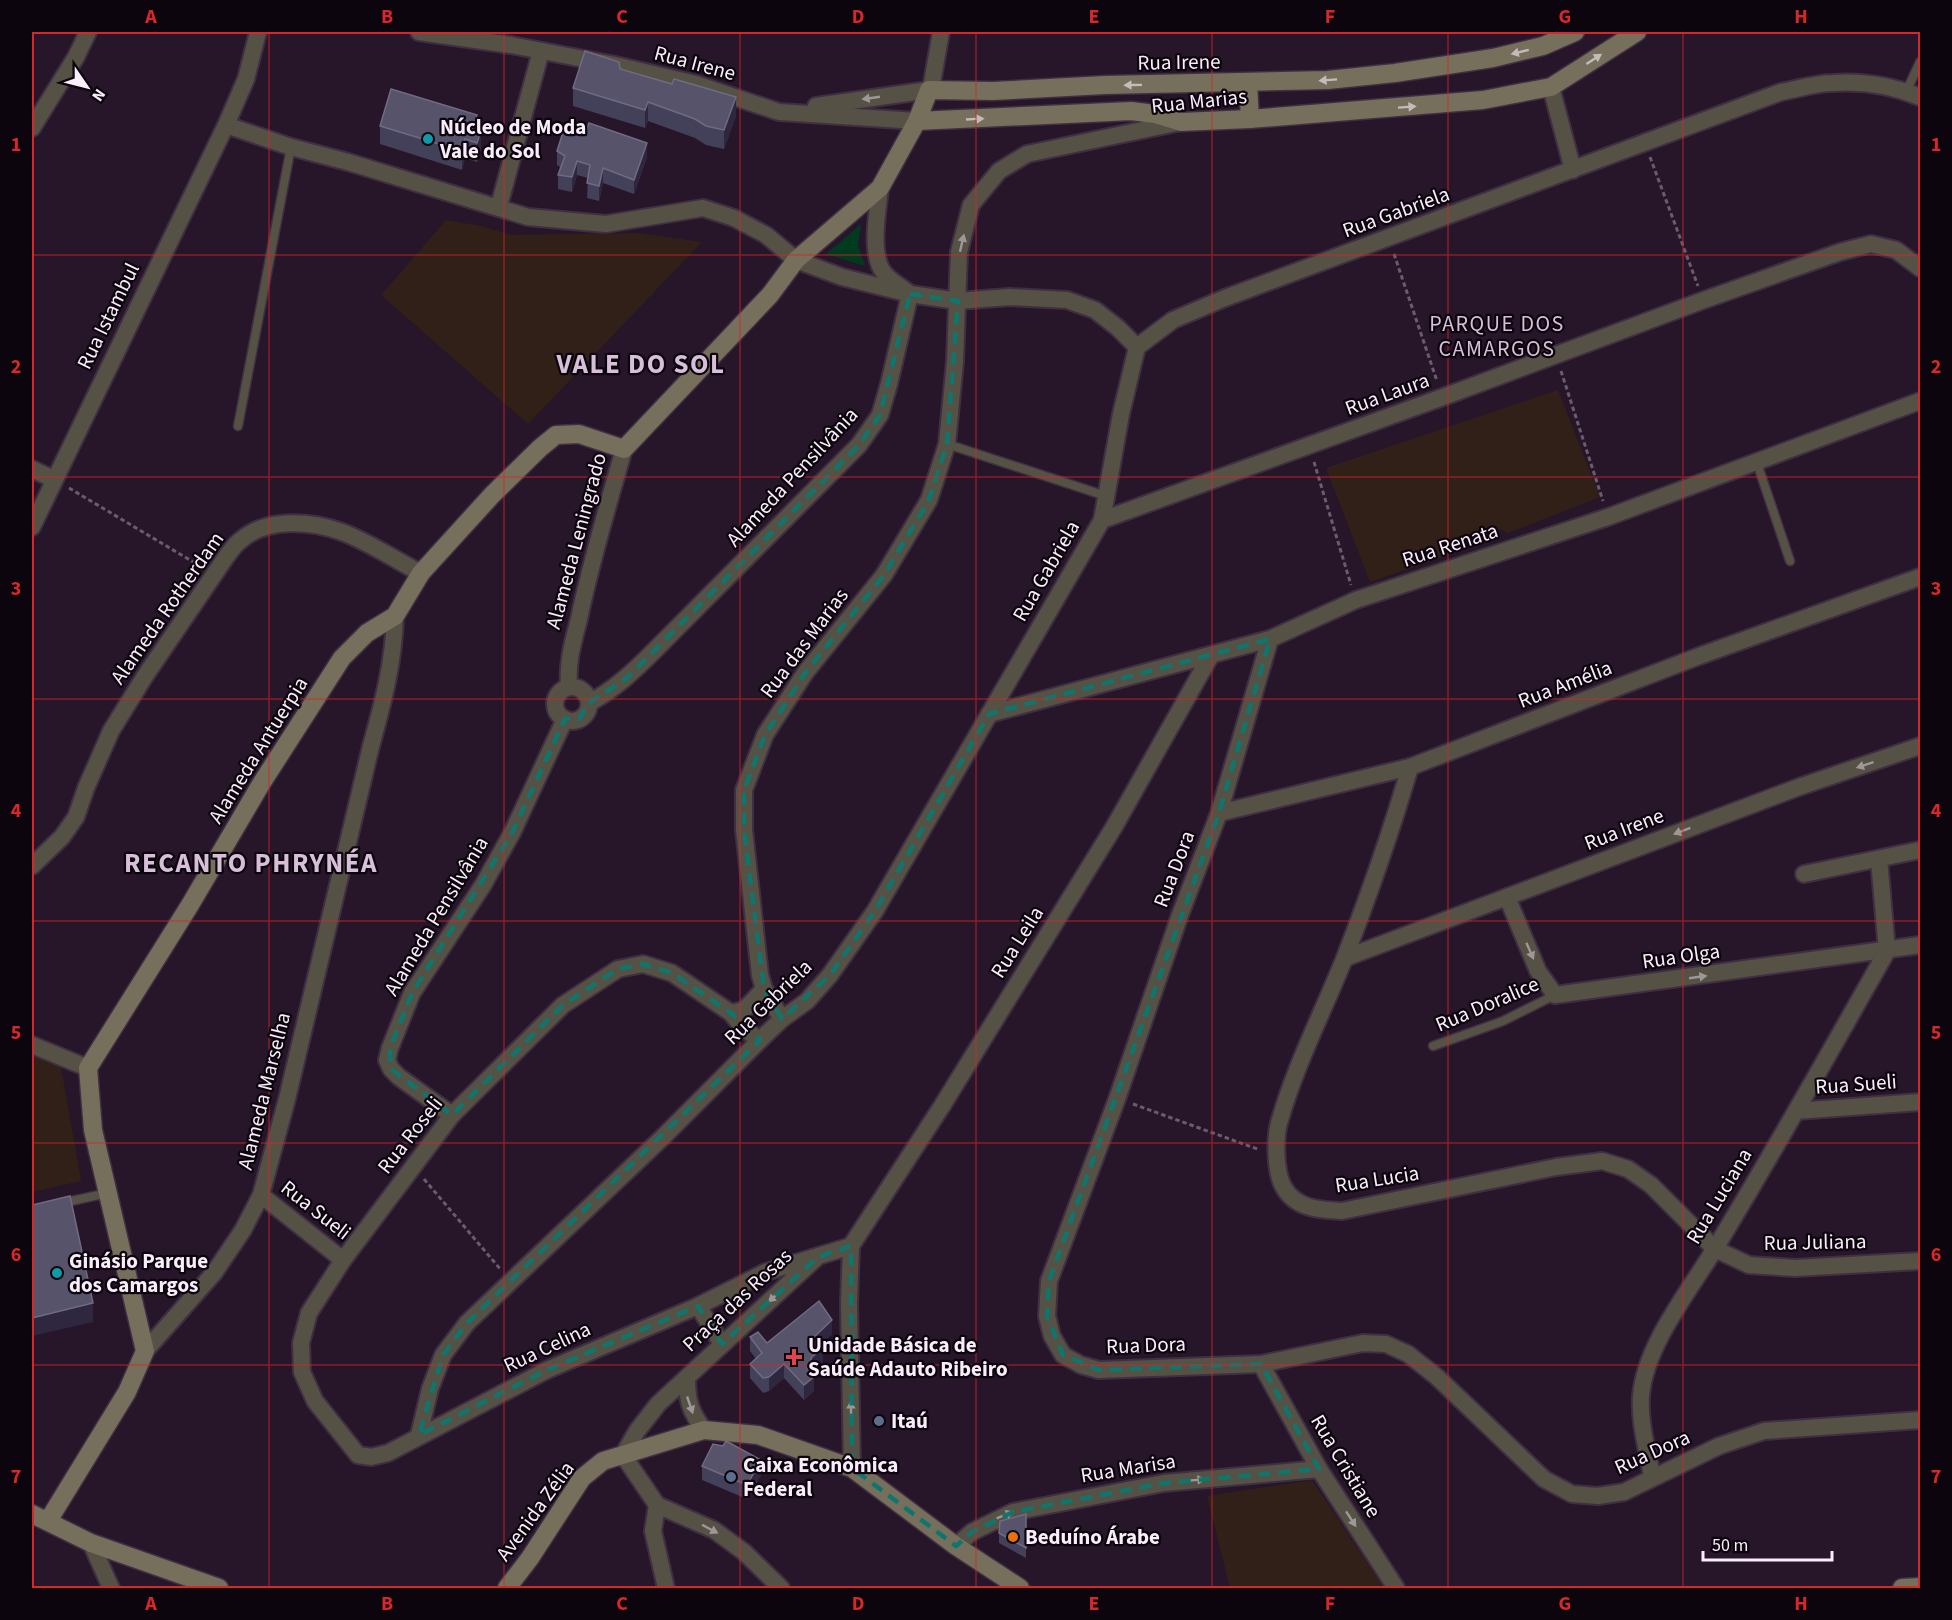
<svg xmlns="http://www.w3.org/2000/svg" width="1952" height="1620" font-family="'Source Sans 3',sans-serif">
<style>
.education{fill:#312018}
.green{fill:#003a1f}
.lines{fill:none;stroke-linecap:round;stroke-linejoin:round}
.lane-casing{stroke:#402f43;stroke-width:11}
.street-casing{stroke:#402f43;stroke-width:20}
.secondary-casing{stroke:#402f43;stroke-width:21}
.path{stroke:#6b5b6e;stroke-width:3;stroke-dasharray:4.5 3;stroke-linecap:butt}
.lane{stroke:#555145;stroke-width:8}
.street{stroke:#555145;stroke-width:16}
.secondary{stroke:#756f5b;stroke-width:18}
.wall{fill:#434059}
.shaded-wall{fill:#2f273f}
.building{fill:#56536b;stroke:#706b81;stroke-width:1.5}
.oneway{fill:#c4bbbb}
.oneway2{fill:#9f9797}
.marked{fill:none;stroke:#0f766e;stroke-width:4.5;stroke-dasharray:12 8;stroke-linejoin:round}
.grid{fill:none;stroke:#d62828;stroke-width:1.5;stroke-opacity:0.55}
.culture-dot{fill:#0f9aa8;stroke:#0c050d;stroke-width:2}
.health-dot{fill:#e0444e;stroke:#0c050d;stroke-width:2}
.service-dot{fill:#5c6f8a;stroke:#0c050d;stroke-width:2}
.food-dot{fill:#e8710a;stroke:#0c050d;stroke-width:2}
.labels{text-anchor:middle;stroke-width:4.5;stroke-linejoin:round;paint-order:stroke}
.street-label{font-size:21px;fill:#f9edfb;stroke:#0c050d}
.poi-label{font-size:21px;font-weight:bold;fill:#f9edfb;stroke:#0c050d;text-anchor:start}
.neighbourhood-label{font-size:22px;letter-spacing:1.5px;fill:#d7bfda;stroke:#0c050d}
.district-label{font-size:27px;font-weight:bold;letter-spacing:1.5px;fill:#d7bfda;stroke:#0c050d}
.neatline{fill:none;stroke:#d62828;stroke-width:2}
.grid-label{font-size:20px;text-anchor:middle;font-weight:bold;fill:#d62828}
</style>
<rect width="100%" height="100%" fill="#27152a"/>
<g class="education">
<polygon points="446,220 482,226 510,235 639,233 702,242 528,424 381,295"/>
<polygon points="1558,390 1600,497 1508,533 1493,526 1457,541 1449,555 1370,582 1326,468"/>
<polygon points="32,1054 61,1067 81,1181 32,1192"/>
<polygon points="1312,1480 1384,1588 1230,1588 1207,1496"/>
</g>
<polygon class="green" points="861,224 858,245 865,266 826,254"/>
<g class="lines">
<g class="lane-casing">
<g id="lane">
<polyline points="1906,92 1920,62"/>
<polyline points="238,426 291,147"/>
<polyline points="947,444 1106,496"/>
<polyline points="1757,463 1790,561"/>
<polyline points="1433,1046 1503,1021 1555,995"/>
<polyline points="62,1203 108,1193"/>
</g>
</g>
<g class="street-casing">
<g id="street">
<polyline points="419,32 511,45 615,65 696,84 779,112 917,121"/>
<polyline points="1551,87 1573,170"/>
<polyline points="816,106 929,90 932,83 941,32"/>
<polyline points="226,125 291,147 348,162 528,217 606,224 703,208 734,218 766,235 796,260 842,277 910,294 958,301 1009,297 1067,300 1095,310 1118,328 1137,347"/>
<polyline points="32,128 76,57 88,32"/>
<polyline points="499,206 541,51"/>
<polyline points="32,469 53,479"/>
<polyline points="1102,520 1443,397 1704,300 1840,252 1871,244 1896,250 1920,268"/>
<polyline points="32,527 226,125 246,79 258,32"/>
<polyline points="1270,639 1219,813 1180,915 1117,1099 1049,1281 1047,1316 1052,1336 1063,1355 1081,1365 1099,1370 1261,1364 1363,1343 1386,1344 1408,1354 1437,1377 1544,1479 1572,1494 1598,1496 1624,1492 1719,1446 1764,1431 1920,1420"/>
<path d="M 569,687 C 567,662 573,642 579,619 C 591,561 608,505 624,449"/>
<circle cx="572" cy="704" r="17"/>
<path d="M 589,703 C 615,689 634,671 654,651 L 859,445 L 880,415 L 889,384 L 910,294 C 902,287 890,281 884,273 C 869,255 878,209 880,188"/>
<polyline points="989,714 1270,639 1356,600 1608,517 1920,401"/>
<path d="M 1410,767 C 1391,832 1369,895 1345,957 C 1323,1012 1295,1066 1279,1123 C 1275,1138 1275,1171 1283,1186 C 1295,1209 1320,1210 1342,1211 L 1556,1167 L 1602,1161 L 1628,1169 L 1651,1185 L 1715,1249 L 1749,1265 L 1795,1268 L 1920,1261"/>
<polyline points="1219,813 1410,767 1702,655 1920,577"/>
<polyline points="1879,859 1887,951"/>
<path d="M 32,866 L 62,837 L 76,817 L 86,788 L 111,731 L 145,676 L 226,557 C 230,552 235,544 241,540 C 267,517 312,521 342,532 C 369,542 395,560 421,573"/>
<polyline points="1804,874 1920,850"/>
<polyline points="1507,897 1538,971 1555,995 1920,945"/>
<polyline points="1345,958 1799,787 1920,746"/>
<polyline points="731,1013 744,1010 764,989"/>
<polyline points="782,1019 764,989 760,975 744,830 744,790 765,735 805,673 884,575 929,500 947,444 955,361 959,252 971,205 999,171 1027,154 1181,122"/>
<polyline points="760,1040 744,1029 731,1013 672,973 643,964 618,969 563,1005 452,1115 343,1260 309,1313 301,1343 302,1372 315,1401 358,1455 371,1457 388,1453 547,1370 698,1306 766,1272 851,1246"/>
<polyline points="32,1045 88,1068"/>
<polyline points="1796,1111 1920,1102"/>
<polyline points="452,1115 399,1077 391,1069 387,1060 390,1048 412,993 483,885 512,833 565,719"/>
<polyline points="261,1195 343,1260"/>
<polyline points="851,1246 942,1106 1114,827 1211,655"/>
<polyline points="851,1246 849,1304 852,1468"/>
<polyline points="698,1306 722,1344"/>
<path d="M 145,1351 L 214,1273 L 243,1230 L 261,1195 L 287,1099 L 371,746 C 383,703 394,661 395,616"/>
<polyline points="1261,1364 1319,1469 1396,1588"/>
<path d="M 687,1378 C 687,1401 690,1411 704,1430"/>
<path d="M 419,1435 L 430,1389 L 443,1355 L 467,1323 L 663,1137 L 760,1040 L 782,1019 L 807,1001 L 830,975 L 875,911 L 1102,520 L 1121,414 L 1137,347 L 1173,320 L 1225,298 L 1781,92 C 1798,89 1816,83 1832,83 C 1862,81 1893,86 1920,97"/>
<path d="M 1652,1477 C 1648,1452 1639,1423 1641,1396 C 1645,1345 1690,1290 1716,1247 C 1775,1150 1831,1050 1887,951"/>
<polyline points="657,1505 714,1530 744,1552 781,1588"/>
<polyline points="91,1543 111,1588"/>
<polyline points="956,1546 972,1532 1013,1512 1164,1483 1319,1469"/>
<polyline points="666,1588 653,1531 657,1505 623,1455 637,1431 658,1404 815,1259"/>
</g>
</g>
<g class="secondary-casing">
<g id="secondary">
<polyline points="1248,83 1250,119"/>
<polyline points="917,121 1131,111 1155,114 1181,122 1250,119 1483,100 1551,87 1637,32"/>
<polyline points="32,1514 91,1543 219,1588"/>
<polyline points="48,1521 127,1392 145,1351 93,1130 88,1068 190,905 261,784 342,658 367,633 395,616 421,573 492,495 540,448 556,435 579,434 624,449 770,295 796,260 880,188 917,121 929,90 993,91 1105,85 1328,80 1395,73 1493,58 1543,46 1575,32"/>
<polyline points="507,1588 530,1558 582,1478 603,1461 704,1430 758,1435 852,1468 956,1546 1020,1588"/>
<polyline points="1902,1588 1920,1587"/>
</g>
</g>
<g class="path">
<polyline points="1650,157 1698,286"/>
<polyline points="1394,254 1437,381"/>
<polyline points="1561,371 1603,501"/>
<polyline points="1314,462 1351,585"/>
<polyline points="69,488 200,566"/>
<polyline points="1133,1104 1260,1150"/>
<polyline points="424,1179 501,1270"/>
</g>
<use href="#lane" class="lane"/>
<use href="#street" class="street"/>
<use href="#secondary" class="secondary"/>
</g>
<g class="wall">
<polygon points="620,69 736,116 724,149 706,145 695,138 648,121 645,128 573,106 573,88"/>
<polygon points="380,126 477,129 481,149 477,162 465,158 462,170 380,144"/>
<polygon points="557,151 647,157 634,194 603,183 599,201 587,198 588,178 577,175 572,192 558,189 558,175 561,168 557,165"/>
<polygon points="832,1334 821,1344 823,1362 811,1373 814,1391 804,1400 784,1378 769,1391 763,1393 750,1378 750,1364 756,1359 750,1351 750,1337 767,1343"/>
<polygon points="702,1466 761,1475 747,1499 702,1480"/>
<polygon points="1026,1514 1026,1558 999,1543 999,1533"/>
</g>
<g class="shaded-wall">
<polygon points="736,97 736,116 724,149 724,130"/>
<polygon points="648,102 648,121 645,128 645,110"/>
<polygon points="477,115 477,134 473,128"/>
<polygon points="481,131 481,149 477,162 477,143"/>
<polygon points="465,139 465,158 462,170 462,151"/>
<polygon points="647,143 647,157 634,194 634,180"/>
<polygon points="577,161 577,175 572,192 572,177"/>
<polygon points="603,168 603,183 599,201 599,186"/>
<polygon points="93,1303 93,1322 32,1336 32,1318"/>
<polygon points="832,1320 832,1334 811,1354 811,1340"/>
<polygon points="823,1348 823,1362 812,1372 807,1382 807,1368 812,1357"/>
<polygon points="784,1364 784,1378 769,1391 769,1377"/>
<polygon points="814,1377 814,1391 804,1400 804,1385"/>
<polygon points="761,1460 761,1475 747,1499 747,1485"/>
</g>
<g class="building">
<polygon points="585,51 619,62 620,69 672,84 674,79 736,97 724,130 706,126 695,119 648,102 645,110 573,88"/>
<polygon points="391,89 477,115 473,128 481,131 477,143 465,139 462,151 380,126"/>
<polygon points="589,123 647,143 634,180 603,168 599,186 587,183 590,165 577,161 572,177 558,175 565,156 557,151 565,126 586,131"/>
<polygon points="70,1196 93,1303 32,1318 32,1205"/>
<polygon points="819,1301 832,1320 811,1340 813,1343 818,1340 823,1348 812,1357 807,1368 814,1377 804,1385 784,1364 769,1377 763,1378 750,1364 762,1353 750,1337 758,1332 767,1343"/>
<polygon points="726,1441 761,1460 747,1485 702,1466 713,1444 723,1446"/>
<polygon points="1026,1514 1026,1548 999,1533 1000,1521"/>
</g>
<defs><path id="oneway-solid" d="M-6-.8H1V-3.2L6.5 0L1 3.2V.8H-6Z" transform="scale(1.5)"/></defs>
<g class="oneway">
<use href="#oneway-solid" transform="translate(1520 52) rotate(166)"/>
<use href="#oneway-solid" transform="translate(1594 59) rotate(-33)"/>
<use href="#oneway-solid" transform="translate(1328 80) rotate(176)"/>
<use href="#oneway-solid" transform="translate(1133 85) rotate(179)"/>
<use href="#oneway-solid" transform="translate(1407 107) rotate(-4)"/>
<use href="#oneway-solid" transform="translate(975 119) rotate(-3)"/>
</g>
<g class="oneway2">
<use href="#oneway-solid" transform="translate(871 98) rotate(172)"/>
<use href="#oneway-solid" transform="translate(962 243) rotate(-77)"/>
<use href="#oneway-solid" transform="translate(1865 765) rotate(162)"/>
<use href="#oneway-solid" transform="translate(1682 831) rotate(159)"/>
<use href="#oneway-solid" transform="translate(1530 951) rotate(66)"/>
<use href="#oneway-solid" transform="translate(1698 977) rotate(-8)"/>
<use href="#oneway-solid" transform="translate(775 1296) rotate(138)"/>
<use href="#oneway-solid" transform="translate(690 1405) rotate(71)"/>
<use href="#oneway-solid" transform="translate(851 1410) rotate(-91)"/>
<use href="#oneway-solid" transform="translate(1196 1480) rotate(-5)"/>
<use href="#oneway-solid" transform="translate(1005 1515) rotate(-22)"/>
<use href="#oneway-solid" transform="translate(1351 1519) rotate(57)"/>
<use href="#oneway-solid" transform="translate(710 1529) rotate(28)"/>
</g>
<path class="marked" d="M 910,294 L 958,301 L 947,444 L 929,500 L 884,575 L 805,673 L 765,735 L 744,790 L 744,830 L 764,989 L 782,1019 L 830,975 L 875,911 L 989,714 L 1270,639 L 1219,813 L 1049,1281 L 1047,1316 L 1063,1355 L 1099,1370 L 1261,1364 L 1319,1469 L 1164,1483 L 1013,1512 L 972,1532 L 956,1546 L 852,1468 L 851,1246 L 818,1257 L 722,1344 L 698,1306 L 547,1370 L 419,1435 L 443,1355 L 467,1323 L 760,1040 L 731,1013 L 672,973 L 643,964 L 618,969 L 563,1005 L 452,1115 L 391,1069 L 390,1048 L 412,993 L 512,833 L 565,719 L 579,719 L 589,703 L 627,678 L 859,445 L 880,415 Z"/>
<path class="grid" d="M 269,32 L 269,1588M 504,32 L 504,1588M 740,32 L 740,1588M 976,32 L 976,1588M 1212,32 L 1212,1588M 1448,32 L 1448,1588M 1683,32 L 1683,1588M 32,255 L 1920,255M 32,477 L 1920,477M 32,699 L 1920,699M 32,921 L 1920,921M 32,1143 L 1920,1143M 32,1365 L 1920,1365"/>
<g class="culture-dot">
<circle cx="428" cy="139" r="6"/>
<circle cx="57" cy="1273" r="6"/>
</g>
<path class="health-dot" d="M791 1348h6v6h6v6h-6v6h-6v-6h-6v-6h6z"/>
<g class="service-dot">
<circle cx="879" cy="1421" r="6"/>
<circle cx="731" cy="1477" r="6"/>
</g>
<circle class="food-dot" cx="1013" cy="1537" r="6"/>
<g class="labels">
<g class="street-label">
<text transform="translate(1179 62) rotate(-1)" y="7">Rua Irene</text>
<text transform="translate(695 63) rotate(15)" y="7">Rua Irene</text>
<text transform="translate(1199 101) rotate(-6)" y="7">Rua Marias</text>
<text transform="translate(1396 212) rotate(-20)" y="7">Rua Gabriela</text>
<text transform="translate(108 316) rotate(-64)" y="7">Rua Istambul</text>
<text transform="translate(1387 394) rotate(-20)" y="7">Rua Laura</text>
<text transform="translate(792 477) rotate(-47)" y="7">Alameda Pensilvânia</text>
<text transform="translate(576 541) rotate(-75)" y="7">Alameda Leningrado</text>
<text transform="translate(1450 545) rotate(-18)" y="7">Rua Renata</text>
<text transform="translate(1046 571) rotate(-60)" y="7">Rua Gabriela</text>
<text transform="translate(167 608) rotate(-55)" y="7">Alameda Rotherdam</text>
<text transform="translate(804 643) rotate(-53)" y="7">Rua das Marias</text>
<text transform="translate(1565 684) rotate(-21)" y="7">Rua Amélia</text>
<text transform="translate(258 750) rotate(-58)" y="7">Alameda Antuerpia</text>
<text transform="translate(1624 829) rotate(-21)" y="7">Rua Irene</text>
<text transform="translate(1174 869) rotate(-69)" y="7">Rua Dora</text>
<text transform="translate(436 916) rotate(-59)" y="7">Alameda Pensilvânia</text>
<text transform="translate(1017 942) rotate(-58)" y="7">Rua Leila</text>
<text transform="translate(1681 956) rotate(-8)" y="7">Rua Olga</text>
<text transform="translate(768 1002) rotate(-44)" y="7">Rua Gabriela</text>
<text transform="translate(1487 1004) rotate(-23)" y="7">Rua Doralice</text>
<text transform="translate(1856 1084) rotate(-4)" y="7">Rua Sueli</text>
<text transform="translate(264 1091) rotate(-76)" y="7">Alameda Marselha</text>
<text transform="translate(410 1135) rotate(-52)" y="7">Rua Roseli</text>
<text transform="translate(1377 1179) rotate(-9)" y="7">Rua Lucia</text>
<text transform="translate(1719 1196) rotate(-59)" y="7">Rua Luciana</text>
<text transform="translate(316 1210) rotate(38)" y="7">Rua Sueli</text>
<text transform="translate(1815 1242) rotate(-1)" y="7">Rua Juliana</text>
<text transform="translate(737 1300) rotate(-43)" y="7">Praça das Rosas</text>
<text transform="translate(1146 1345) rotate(-2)" y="7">Rua Dora</text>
<text transform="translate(547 1347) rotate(-25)" y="7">Rua Celina</text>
<text transform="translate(1652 1452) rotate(-24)" y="7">Rua Dora</text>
<text transform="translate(1346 1466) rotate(59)" y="7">Rua Cristiane</text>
<text transform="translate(1128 1468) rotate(-9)" y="7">Rua Marisa</text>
<text transform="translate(535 1511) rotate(-54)" y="7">Avenida Zélia</text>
</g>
<g class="poi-label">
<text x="440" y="134">Núcleo de Moda<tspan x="440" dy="24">Vale do Sol</tspan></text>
<text x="69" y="1268">Ginásio Parque<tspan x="69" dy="24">dos Camargos</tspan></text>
<text x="808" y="1352">Unidade Básica de<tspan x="808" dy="24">Saúde Adauto Ribeiro</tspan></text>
<text x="891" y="1428">Itaú</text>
<text x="743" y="1472">Caixa Econômica<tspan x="743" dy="24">Federal</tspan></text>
<text x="1025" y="1544">Beduíno Árabe</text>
</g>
<g class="neighbourhood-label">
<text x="1497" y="331">PARQUE DOS<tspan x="1497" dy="25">CAMARGOS</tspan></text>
</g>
<g class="district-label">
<text x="641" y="373">VALE DO SOL</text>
<text x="251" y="872">RECANTO PHRYNÉA</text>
</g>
</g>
<rect width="1952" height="1620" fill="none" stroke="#0c050d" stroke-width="66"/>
<g transform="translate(87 87) rotate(125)" stroke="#0c050d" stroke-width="4.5" paint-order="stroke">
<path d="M0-4.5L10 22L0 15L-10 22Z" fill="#f9edfb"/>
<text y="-9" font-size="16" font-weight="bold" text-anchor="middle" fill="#f9edfb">N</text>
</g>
<path d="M1703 1551v9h129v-9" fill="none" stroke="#f9edfb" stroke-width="3"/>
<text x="1712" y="1551" font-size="18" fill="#f9edfb" stroke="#0c050d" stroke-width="4.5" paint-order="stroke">50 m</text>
<rect x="33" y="33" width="1886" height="1554" class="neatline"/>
<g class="grid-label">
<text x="151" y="23">A</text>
<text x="387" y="23">B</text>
<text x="622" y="23">C</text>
<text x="858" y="23">D</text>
<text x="1094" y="23">E</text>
<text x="1330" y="23">F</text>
<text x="1565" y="23">G</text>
<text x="1801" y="23">H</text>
<text x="16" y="151">1</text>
<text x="1936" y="151">1</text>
<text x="16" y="373">2</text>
<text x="1936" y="373">2</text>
<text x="16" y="595">3</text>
<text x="1936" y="595">3</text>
<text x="16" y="817">4</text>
<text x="1936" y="817">4</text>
<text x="16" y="1039">5</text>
<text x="1936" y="1039">5</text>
<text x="16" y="1261">6</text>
<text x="1936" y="1261">6</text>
<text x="16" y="1483">7</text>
<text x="1936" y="1483">7</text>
<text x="151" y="1610">A</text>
<text x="387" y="1610">B</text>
<text x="622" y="1610">C</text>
<text x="858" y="1610">D</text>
<text x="1094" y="1610">E</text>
<text x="1330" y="1610">F</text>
<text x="1565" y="1610">G</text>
<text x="1801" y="1610">H</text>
</g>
</svg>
